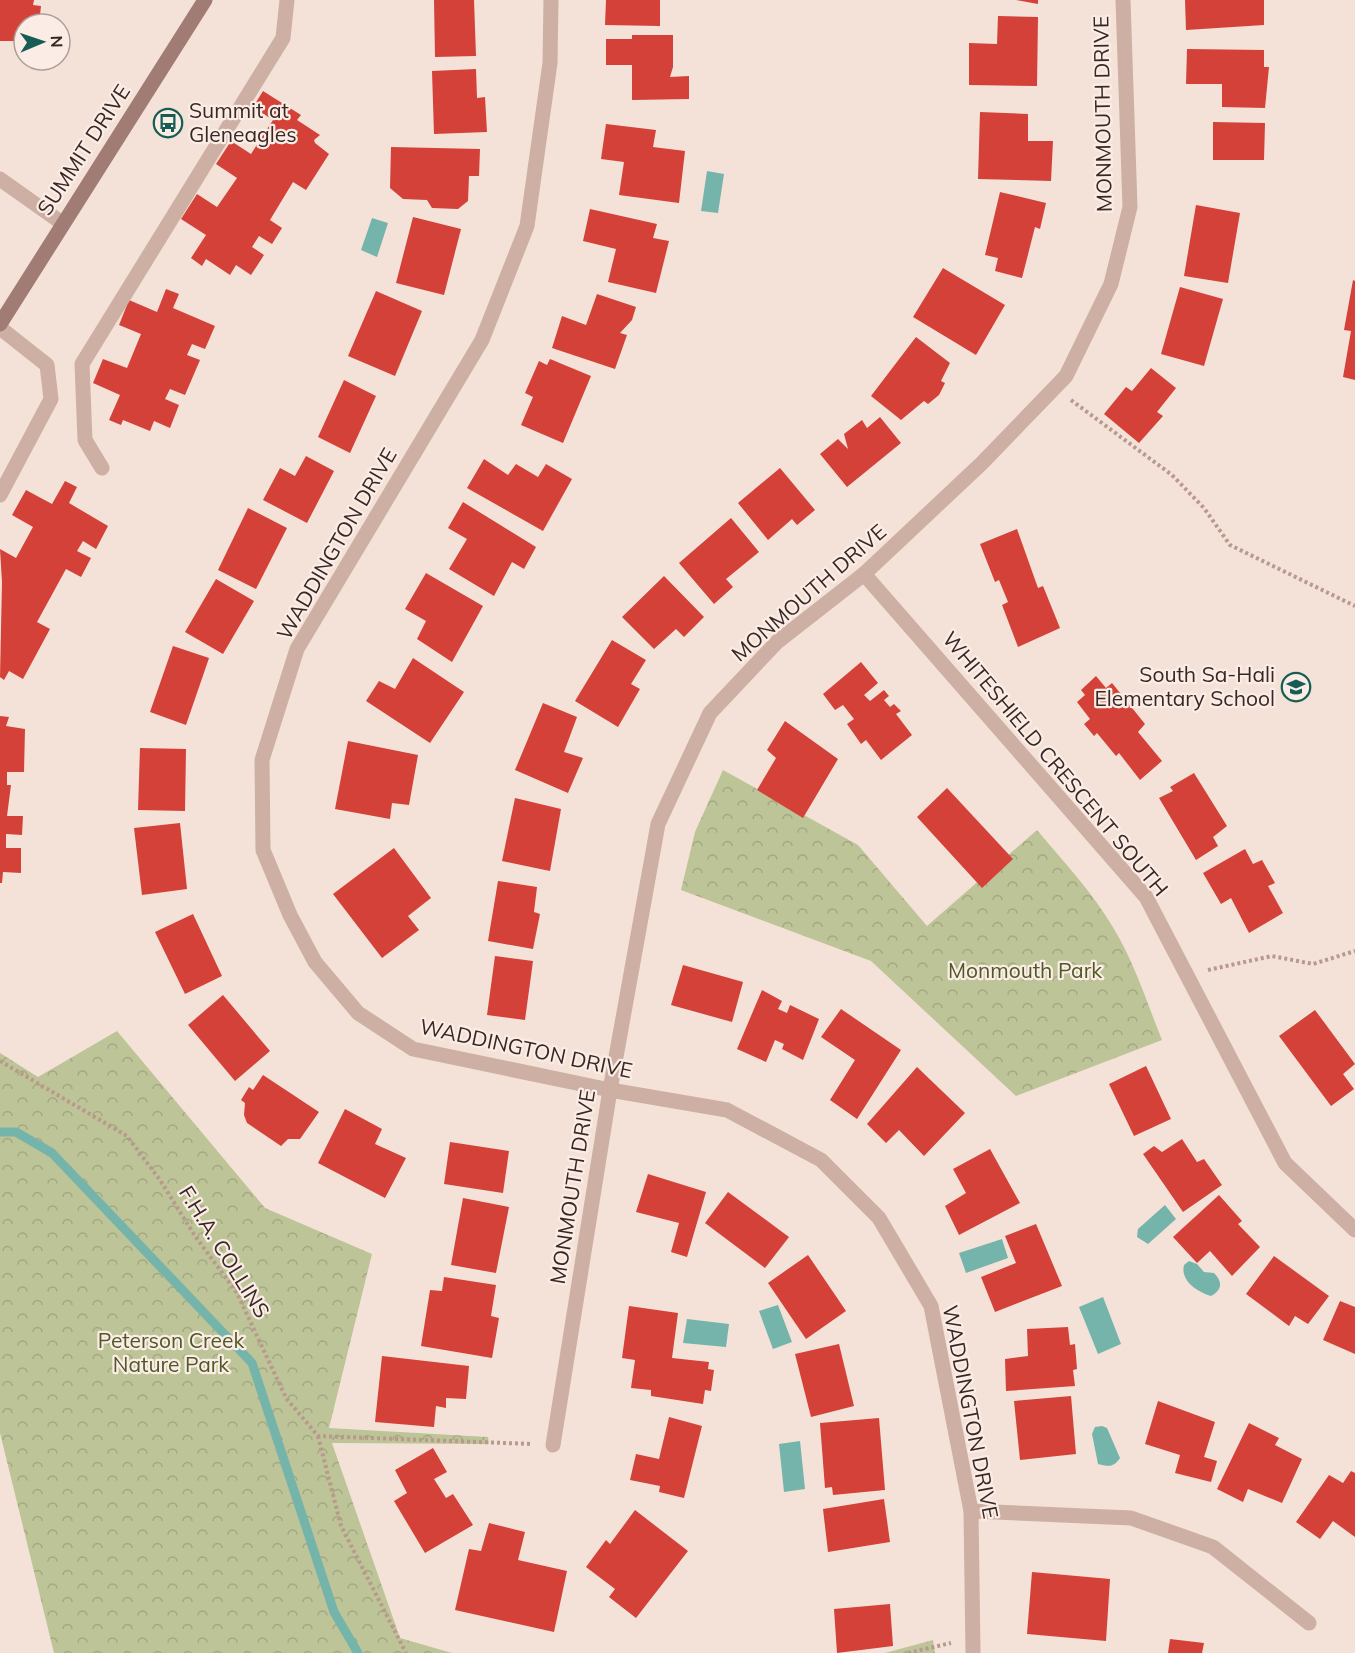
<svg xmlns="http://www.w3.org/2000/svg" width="1355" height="1653" font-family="Mulish,sans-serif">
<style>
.park{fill:url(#park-crowns)}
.water{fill:#74b4ab}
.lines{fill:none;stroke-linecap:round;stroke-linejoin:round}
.stream{stroke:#74b4ab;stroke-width:9}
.building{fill:#d34138}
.path{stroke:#b9988d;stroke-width:4;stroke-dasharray:3 3;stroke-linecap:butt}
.minor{stroke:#cdafa3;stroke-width:15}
.secondary{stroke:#a17c74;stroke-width:15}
.labels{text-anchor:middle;stroke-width:4.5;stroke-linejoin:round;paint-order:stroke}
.poi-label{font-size:21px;fill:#372826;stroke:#fbede5;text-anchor:start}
.street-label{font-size:21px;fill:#372826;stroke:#fbede5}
.park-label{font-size:21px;fill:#4f5827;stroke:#fbede5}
</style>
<defs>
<pattern id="park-crowns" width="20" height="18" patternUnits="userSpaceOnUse" patternTransform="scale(1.5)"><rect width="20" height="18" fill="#bdc497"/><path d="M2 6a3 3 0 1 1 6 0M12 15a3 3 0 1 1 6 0" fill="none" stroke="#a3a882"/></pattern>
</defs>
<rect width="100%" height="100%" fill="#f4e2d8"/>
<g class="park">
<path d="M 723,770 L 858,845 L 927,926 L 1037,830 C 1064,862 1093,893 1114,929 C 1135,964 1147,1003 1162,1040 L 1016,1096 L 871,961 L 681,890 L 695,832 Z"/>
<polygon points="117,1031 265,1208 372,1254 329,1428 488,1437 489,1444 332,1443 400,1638 452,1653 54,1653 0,1433 0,1053 38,1077"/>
<polygon points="933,1640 935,1653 885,1653"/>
</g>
<g class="water">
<polygon points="707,171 724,174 718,213 701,211"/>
<polygon points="372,218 388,223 377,257 361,250"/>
<polygon points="1165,1205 1176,1219 1148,1244 1137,1237 1138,1229"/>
<polygon points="1002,1239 1008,1258 966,1273 959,1253"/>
<path d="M 1189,1261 L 1197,1264 L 1204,1272 L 1214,1273 C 1223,1282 1222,1290 1211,1296 C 1198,1292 1180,1281 1184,1265 Z"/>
<polygon points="1103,1297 1121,1344 1098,1354 1079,1307"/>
<polygon points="778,1305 792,1342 773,1349 759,1311"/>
<polygon points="687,1319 729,1324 726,1347 683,1343"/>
<path d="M 1102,1426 L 1107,1428 L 1120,1458 C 1114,1467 1109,1467 1098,1464 L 1092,1434 L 1095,1427 Z"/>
<polygon points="800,1441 805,1489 784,1492 779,1444"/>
</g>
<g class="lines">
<polyline class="stream" points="0,1132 16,1132 52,1153 252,1363 334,1612 358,1653"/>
</g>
<g class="building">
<polygon points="0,0 34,0 33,5 41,6 39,24 24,24 24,41 0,41"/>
<polygon points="434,0 474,0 476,56 435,57"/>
<polygon points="606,0 660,0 660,26 605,25"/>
<polygon points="1016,0 1038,0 1038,4"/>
<polygon points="1185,0 1264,0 1264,25 1186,30"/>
<polygon points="998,16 1038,17 1037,86 969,85 969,43 997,44"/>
<polygon points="632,35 673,35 673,67 670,77 689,76 689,99 632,100 632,65 606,65 606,39 632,39"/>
<polygon points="1187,49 1264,50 1264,67 1269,67 1265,108 1222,107 1222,84 1186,84"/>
<polygon points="476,69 477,98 485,97 487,132 434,134 432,71"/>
<polygon points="263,91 301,115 297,120 320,135 314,140 315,143 329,154 306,190 293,182 270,220 282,228 272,244 259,236 252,247 264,255 251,275 236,265 230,275 206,259 202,266 191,258 206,235 181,219 197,194 217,207 237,178 216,164 231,141 251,154 273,120 253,107"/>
<polygon points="980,112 1028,114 1028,141 1053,141 1051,181 978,179"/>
<polygon points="1213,122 1265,123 1264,160 1213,160"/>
<polygon points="606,124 656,130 653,147 685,151 679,203 619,195 624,162 601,159"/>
<polygon points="391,147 480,149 479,176 469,176 468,201 458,209 432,208 427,200 403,199 390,188"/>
<polygon points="1000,192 1046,203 1040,229 1035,227 1022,278 995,271 998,258 985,255"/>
<polygon points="1196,205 1240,213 1228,283 1184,276"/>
<polygon points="590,209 657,224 653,238 669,241 656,293 608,282 616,249 583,241"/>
<polygon points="413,217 461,229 444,295 396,283"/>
<polygon points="943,268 1005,305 976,355 913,317"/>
<polygon points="1353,280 1355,281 1355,380 1343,377 1351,331 1344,330"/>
<polygon points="1180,287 1223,299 1204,366 1161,354"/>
<polygon points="166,289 179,294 173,308 215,326 205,349 192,344 187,355 200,360 185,395 170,389 165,399 179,405 170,428 154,421 150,431 123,420 121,425 109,420 120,395 93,383 103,359 127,368 141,334 119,325 129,300 157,312"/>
<polygon points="376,291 422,311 395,376 348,356"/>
<polygon points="597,294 636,307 632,320 620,333 627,335 615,369 552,348 562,316 586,325"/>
<polygon points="916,337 950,363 941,381 945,383 939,395 928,404 924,401 901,420 871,396"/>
<polygon points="550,359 591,376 563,443 521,425 533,397 525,393 539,361 547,365"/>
<polygon points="1151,368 1176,388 1157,412 1163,416 1139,443 1104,414 1126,387 1132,391"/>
<polygon points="344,380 376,396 350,453 318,437"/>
<polygon points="880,417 901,443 847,487 820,454 838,439 848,449 844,434 862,420 867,428"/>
<polygon points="306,456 334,471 307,523 263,500 280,468 295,476"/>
<polygon points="484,459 508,475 516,464 538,477 546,464 572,479 543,531 467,488"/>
<polygon points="780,468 815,510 797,525 792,519 768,540 738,503"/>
<polygon points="65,481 77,487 69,503 108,526 96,549 83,541 77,551 91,558 81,577 66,569 37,622 50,629 23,679 9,671 4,680 0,677 2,582 0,549 16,558 33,527 12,515 26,490 52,504"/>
<polygon points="463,502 536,547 524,569 512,562 494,596 449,569 467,539 448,528"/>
<polygon points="248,508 287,528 256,589 218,570"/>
<polygon points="731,518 759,552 726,579 733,587 714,604 679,563"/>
<polygon points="1017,529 1038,588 1043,586 1060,628 1018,647 1002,605 1008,602 999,580 995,582 980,544"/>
<polygon points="426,573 483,606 452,662 417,639 426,621 405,609"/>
<polygon points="664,576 704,617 684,637 676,629 654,649 622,617"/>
<polygon points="216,579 254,601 223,654 185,632"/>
<polygon points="612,640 646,660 631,684 640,689 618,727 575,701"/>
<polygon points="173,646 209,658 186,725 150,712"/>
<polygon points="413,658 464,692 430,743 366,701 379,681 395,689"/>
<polygon points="861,662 878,683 864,695 870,701 884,690 889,696 884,700 890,707 894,704 901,711 896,714 912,735 881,760 866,740 861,744 847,724 854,719 843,705 835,710 823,694"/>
<polygon points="1096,676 1106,688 1112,683 1145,724 1138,732 1162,761 1140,780 1119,753 1116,756 1097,733 1094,736 1084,724 1090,719 1077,702 1085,695 1081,690"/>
<polygon points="543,703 577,717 564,752 583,758 568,793 515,770"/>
<polygon points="0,716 9,717 6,726 25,729 24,772 7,772 7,785 11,785 7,816 23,816 22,835 6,834 6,848 21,848 21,873 3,872 2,883 0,883"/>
<polygon points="785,721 838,759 803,818 757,790 776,758 767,750"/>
<polygon points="348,741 418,755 409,805 392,803 390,819 335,809"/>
<polygon points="140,748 186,749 185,811 138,810"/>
<polygon points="1194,773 1227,826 1213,837 1218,846 1196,860 1159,798 1173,791 1170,787"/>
<polygon points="947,788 1013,859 982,888 917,817"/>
<polygon points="515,798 561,809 550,871 502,861"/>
<polygon points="180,823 187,889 142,895 134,828"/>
<polygon points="394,848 431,898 408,916 419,930 382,958 333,894"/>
<polygon points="1245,849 1253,864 1262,860 1275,883 1268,886 1283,913 1249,933 1231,898 1221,904 1203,873"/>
<polygon points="498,881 537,887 534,912 540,914 533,949 488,941"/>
<polygon points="193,914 222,976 185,994 155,932"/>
<polygon points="495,956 533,961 525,1020 487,1015"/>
<polygon points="683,965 743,982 732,1022 671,1005"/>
<polygon points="762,990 782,1001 778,1009 787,1013 790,1005 819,1019 803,1060 782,1049 784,1044 775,1040 766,1062 737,1049"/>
<polygon points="223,995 270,1051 235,1081 188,1025"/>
<polygon points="841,1009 901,1050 857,1119 830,1100 855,1060 821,1037"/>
<polygon points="1315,1010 1355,1064 1343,1074 1354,1089 1331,1106 1279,1036"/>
<polygon points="1146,1066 1171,1119 1134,1136 1109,1084"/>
<polygon points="917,1067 965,1113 924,1156 899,1130 886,1143 867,1124"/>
<polygon points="263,1075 319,1112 300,1139 288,1139 281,1146 247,1123 244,1115 245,1103 241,1100 249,1087 253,1090"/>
<polygon points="345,1109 382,1129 375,1144 406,1158 385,1198 318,1163"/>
<polygon points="1182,1139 1197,1162 1204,1159 1222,1185 1183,1212 1143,1154 1154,1146 1162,1152"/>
<polygon points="450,1142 509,1151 503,1193 444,1184"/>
<polygon points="990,1149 1020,1203 959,1235 945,1206 966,1193 953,1169"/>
<polygon points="648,1174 706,1192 687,1257 671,1252 679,1223 636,1212"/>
<polygon points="728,1192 789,1237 765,1268 705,1223"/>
<polygon points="1219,1195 1242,1221 1238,1224 1260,1247 1232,1276 1210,1251 1197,1263 1173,1237"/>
<polygon points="463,1198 509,1207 496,1273 451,1265"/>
<polygon points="1036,1224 1062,1286 995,1312 981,1277 1016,1263 1005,1236"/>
<polygon points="808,1255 846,1311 806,1339 768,1283"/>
<polygon points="1274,1256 1329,1296 1308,1324 1295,1316 1289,1326 1246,1294"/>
<polygon points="444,1277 496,1285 491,1316 499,1318 492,1358 421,1346 430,1290 442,1291"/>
<polygon points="1340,1301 1355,1307 1355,1354 1323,1340"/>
<polygon points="629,1306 678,1313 672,1358 709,1362 708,1369 714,1370 711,1391 705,1390 703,1404 651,1396 651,1390 631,1388 635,1360 622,1358"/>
<polygon points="1068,1327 1070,1345 1075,1344 1077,1369 1073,1370 1075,1386 1006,1391 1005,1359 1028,1356 1027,1329"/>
<polygon points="839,1344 854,1406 811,1417 795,1354"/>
<polygon points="382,1356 469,1366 466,1399 446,1398 446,1408 436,1406 434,1427 375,1422"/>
<polygon points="1071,1396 1076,1454 1020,1460 1014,1401"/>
<polygon points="1158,1401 1215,1422 1204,1457 1217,1461 1211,1482 1175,1473 1180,1455 1145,1444"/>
<polygon points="669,1417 702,1426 684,1498 659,1492 660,1486 630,1480 636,1454 659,1459"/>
<polygon points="879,1418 885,1490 833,1495 832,1487 825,1488 820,1423"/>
<polygon points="1249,1423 1279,1438 1275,1445 1302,1459 1282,1503 1248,1489 1243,1502 1217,1489"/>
<polygon points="433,1448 447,1472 434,1479 446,1498 453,1494 473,1525 425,1553 394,1501 407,1493 395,1470"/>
<polygon points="1351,1471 1355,1473 1355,1537 1333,1521 1320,1539 1296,1522 1329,1475 1343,1483"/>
<polygon points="884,1499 890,1542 828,1552 823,1509"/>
<polygon points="635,1510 688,1551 636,1618 609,1597 615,1589 586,1567 606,1540 610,1544"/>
<polygon points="489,1523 525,1532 518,1560 567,1571 554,1632 455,1610 469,1549 481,1551"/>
<polygon points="1032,1572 1110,1579 1106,1641 1027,1634"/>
<polygon points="890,1604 893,1646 837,1653 834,1609"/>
<polygon points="1170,1639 1204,1643 1202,1653 1168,1653"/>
</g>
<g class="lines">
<g class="path">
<polyline points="1071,400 1172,475 1204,508 1230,545 1355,606"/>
<polyline points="1208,970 1272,956 1313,964 1355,951"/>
<polyline points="0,1061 127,1136 160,1180 195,1236 237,1293 286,1398 318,1436 532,1444"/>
<polyline points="318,1436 341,1526 406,1653"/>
<polyline points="908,1653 951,1643"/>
</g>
<g class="minor">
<polyline points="551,0 550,63 527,226 482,340 297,649 262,760 263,850 290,915 315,962 358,1013 413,1049 610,1090 727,1110 821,1160 879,1218 931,1306 971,1511 973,1653"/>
<polyline points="0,179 62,223"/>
<polyline points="0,328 47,365 51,399 0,495"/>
<polyline points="102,468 85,440 82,364 283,38 287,0"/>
<polyline points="864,574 1146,897 1285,1163 1355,1230"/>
<polyline points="553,1445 610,1090 658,824 710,713 777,642 864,574 982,463 1066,376 1111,284 1130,207 1123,0"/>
<polyline points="971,1511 1131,1518 1213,1547 1309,1623"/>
</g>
<polyline class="secondary" points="0,324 205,0"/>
</g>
<defs>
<g id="bus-ring" transform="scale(1.5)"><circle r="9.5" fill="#fbede5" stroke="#175d55" stroke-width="1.5"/><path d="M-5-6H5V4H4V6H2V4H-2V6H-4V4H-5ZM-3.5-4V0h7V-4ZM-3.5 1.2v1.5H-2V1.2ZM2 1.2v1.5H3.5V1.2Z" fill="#175d55"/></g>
<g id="school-ring" transform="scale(1.5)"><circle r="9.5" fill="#fbede5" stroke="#175d55" stroke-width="1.5"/><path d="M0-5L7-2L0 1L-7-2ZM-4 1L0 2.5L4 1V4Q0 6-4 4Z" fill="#175d55"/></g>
</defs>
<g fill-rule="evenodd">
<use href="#bus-ring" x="168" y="123"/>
<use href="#school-ring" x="1296" y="687"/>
</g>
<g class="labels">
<g class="poi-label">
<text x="189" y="118">Summit at<tspan x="189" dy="24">Gleneagles</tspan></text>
<text x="1275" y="682" text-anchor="end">South Sa-Hali<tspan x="1275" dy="24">Elementary School</tspan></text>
</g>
<g class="street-label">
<text transform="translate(1103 114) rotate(-91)" y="7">MONMOUTH DRIVE</text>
<text transform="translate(84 150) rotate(-57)" y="7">SUMMIT DRIVE</text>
<text transform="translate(337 544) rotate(-60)" y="7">WADDINGTON DRIVE</text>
<text transform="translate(809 593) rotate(-41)" y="7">MONMOUTH DRIVE</text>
<text transform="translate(1055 764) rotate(50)" y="7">WHITESHIELD CRESCENT SOUTH</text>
<text transform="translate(526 1049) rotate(12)" y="7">WADDINGTON DRIVE</text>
<text transform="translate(573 1187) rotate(-81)" y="7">MONMOUTH DRIVE</text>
<text transform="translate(224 1252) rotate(58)" y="7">F.H.A. COLLINS</text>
<text transform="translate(970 1412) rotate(79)" y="7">WADDINGTON DRIVE</text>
</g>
<g class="park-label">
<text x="1025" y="978">Monmouth Park</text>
<text x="171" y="1348">Peterson Creek<tspan x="171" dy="24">Nature Park</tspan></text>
</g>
</g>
<g transform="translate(42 42) rotate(88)"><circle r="28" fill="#fbede5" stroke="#ad9e99" stroke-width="1.5"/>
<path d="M0-4.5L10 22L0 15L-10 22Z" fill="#175d55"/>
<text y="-9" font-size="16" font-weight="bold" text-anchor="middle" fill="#372826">N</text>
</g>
</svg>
